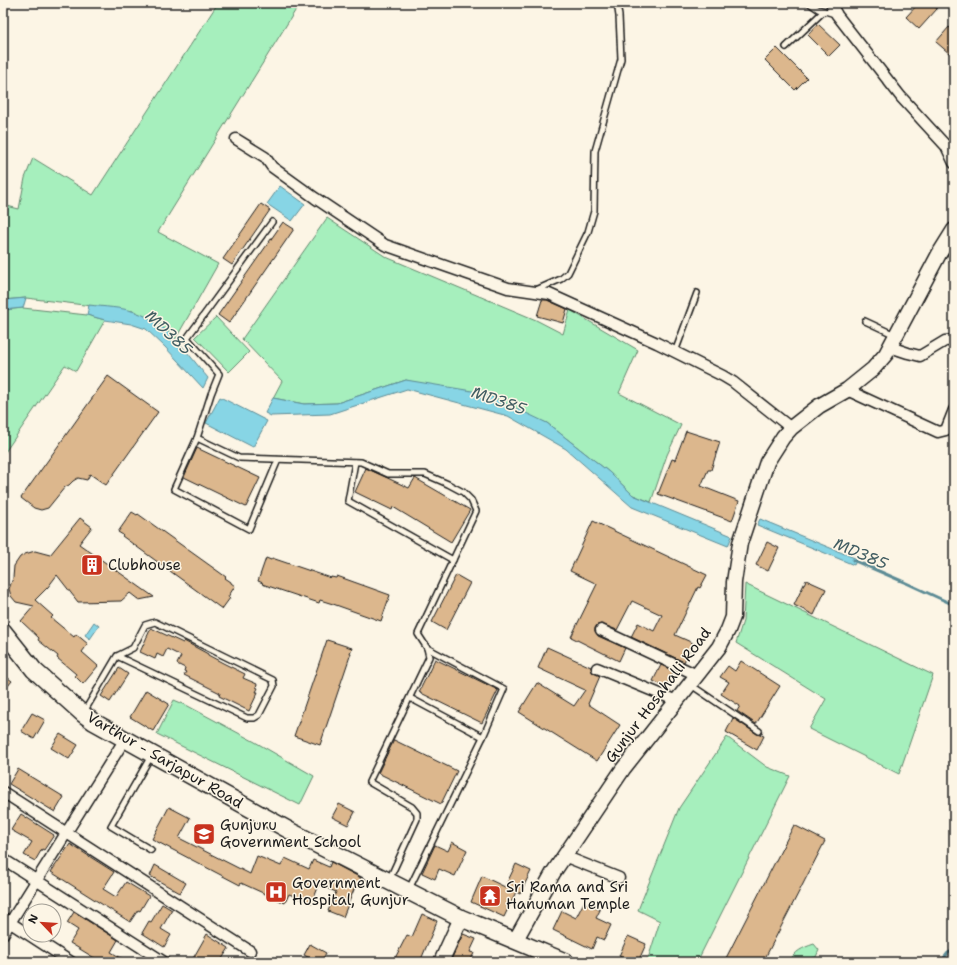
<svg xmlns="http://www.w3.org/2000/svg" width="957" height="965" font-family="'Shantell Sans',sans-serif">
<style>
.green{fill:#a6efbd;stroke:#61866c}
.water{fill:#87d5e5;stroke:#5c8b95}
.lines{fill:none;stroke-linecap:round;stroke-linejoin:round}
.stream{stroke:#5c8b95;stroke-width:3}
.building{fill:#dcb78d;stroke:#1c1c1c}
.lane-casing{stroke:#1c1c1c;stroke-width:8}
.street-casing{stroke:#1c1c1c;stroke-width:13}
.secondary-casing{stroke:#1c1c1c;stroke-width:17}
.primary-casing{stroke:#1c1c1c;stroke-width:19}
.lane{stroke:#fcf5e5;stroke-width:5}
.street{stroke:#fcf5e5;stroke-width:10}
.secondary{stroke:#fcf5e5;stroke-width:14}
.primary{stroke:#fcf5e5;stroke-width:16}
.labels{text-anchor:middle;stroke-width:3;stroke-linejoin:round;paint-order:stroke}
.poi-label{font-size:15px;fill:#1c1c1c;stroke:#fcf5e5;text-anchor:start}
.street-label{font-size:15px;fill:#1c1c1c;stroke:#fcf5e5}
.water-label{font-size:16px;font-style:italic;fill:#415d62;stroke:#fcf5e5}
</style>
<rect width="100%" height="100%" fill="#fcf5e5"/>
<filter id="ink" filterUnits="userSpaceOnUse"><feTurbulence type="fractalNoise" baseFrequency=".025" numOctaves="2"/><feDisplacementMap in="SourceGraphic" scale="8" xChannelSelector="R" yChannelSelector="G"/><feConvolveMatrix kernelMatrix="1 2 1 2 8 2 1 2 1" color-interpolation-filters="sRGB"/></filter>
<g filter="url(#ink)">
<g class="green">
<polygon points="218,3 300,3 158,232 218,264 175,340 162,327 134,311 26,298 3,300 3,205 19,209 25,178 33,158 93,195"/>
<polygon points="327,218 386,257 536,320 563,334 570,310 638,350 619,393 681,425 667,455 651,502 633,495 609,472 547,423 406,380 337,403 304,404 273,398 282,381 242,339"/>
<polygon points="23,308 87,315 105,320 76,371 65,365 3,455 3,310"/>
<polygon points="216,317 249,352 229,372 195,337"/>
<polygon points="745,584 933,675 899,774 809,729 826,699 736,643 743,621"/>
<polygon points="174,700 186,705 255,742 314,776 300,805 157,734"/>
<polygon points="727,737 767,767 790,776 697,962 647,962 660,921 638,910 679,808"/>
<path d="M 814,944 L 819,950 L 816,957 L 813,958 L 807,962 L 789,962 C 795,951 802,948 814,944 Z"/>
</g>
<g class="water">
<polygon points="280,186 305,204 292,221 267,204"/>
<polygon points="26,298 23,308 3,310 3,300"/>
<path d="M 89,305 C 104,307 121,307 135,312 C 167,322 188,354 208,378 L 203,388 L 165,347 L 146,329 L 131,324 L 105,320 L 87,315 Z"/>
<polygon points="406,380 484,393 547,423 609,472 633,495 732,536 728,546 632,507 566,449 508,416 407,389 330,414 271,416 265,413 273,398 304,404 337,403"/>
<polygon points="220,397 267,421 253,447 206,423"/>
<polygon points="760,519 857,559 854,565 757,525"/>
<polygon points="94,622 99,626 90,639 85,635"/>
</g>
<g class="lines">
<g class="stream">
<polyline points="853,560 904,582 954,605"/>
<polyline points="941,962 948,953 954,950"/>
</g>
</g>
<g class="building">
<polygon points="919,3 931,3 937,9 919,29 906,17"/>
<polygon points="818,24 840,45 829,56 808,35"/>
<polygon points="949,27 954,31 954,49 950,54 936,42"/>
<polygon points="777,48 807,78 795,90 765,60"/>
<polygon points="261,204 270,210 232,265 223,259"/>
<polygon points="283,222 294,229 229,323 218,315"/>
<polygon points="542,300 547,300 567,309 563,323 537,316"/>
<polygon points="108,376 158,412 106,485 90,474 87,480 78,478 73,481 69,485 65,487 48,508 41,510 34,508 21,498"/>
<polygon points="686,431 720,442 711,470 708,470 701,486 739,501 732,521 658,494 672,459 675,460"/>
<polygon points="197,448 260,478 246,507 184,477"/>
<polygon points="366,468 409,488 415,478 470,510 451,542 393,507 392,510 355,492"/>
<polygon points="132,512 137,515 138,514 226,577 225,578 231,582 231,583 235,586 228,597 230,598 222,609 122,536 123,535 118,532"/>
<polygon points="80,518 92,527 79,544 154,597 139,600 130,593 121,601 78,602 57,575 48,587 35,600 53,616 51,618 74,637 76,634 88,644 82,652 98,666 83,684 75,676 76,674 57,658 58,656 38,640 39,638 21,621 34,606 16,602 11,596 9,589 13,578 14,566 20,557 25,554 35,551 50,555"/>
<polygon points="593,521 707,575 700,588 698,587 675,635 693,643 684,662 631,637 638,623 654,631 662,615 632,601 617,630 601,624 597,625 595,628 595,631 598,636 625,648 619,661 571,637 597,584 570,571"/>
<polygon points="767,542 779,548 768,571 756,565"/>
<polygon points="266,558 271,560 272,558 331,578 331,577 336,578 337,576 390,595 381,621 333,604 320,600 319,603 262,584 263,583 258,581"/>
<polygon points="456,575 470,583 446,630 432,622"/>
<polygon points="806,580 826,589 814,615 794,605"/>
<polygon points="151,628 183,643 184,641 208,654 208,655 223,663 245,674 243,678 257,684 256,687 258,688 256,692 258,692 249,711 219,696 220,693 184,675 186,672 184,671 185,668 177,664 181,656 167,649 163,657 157,654 155,659 140,652"/>
<polygon points="327,640 352,648 350,653 351,653 320,745 294,736"/>
<polygon points="547,647 591,667 592,672 600,676 588,704 620,725 597,761 519,712 537,683 574,706 585,690 538,668"/>
<polygon points="435,659 498,690 482,723 419,692"/>
<polygon points="741,661 780,686 756,724 737,711 740,706 721,694 729,682 720,677 728,666 735,671"/>
<polygon points="661,665 674,671 666,687 653,681"/>
<polygon points="119,668 128,674 110,702 101,696"/>
<polygon points="3,674 12,681 3,692"/>
<polygon points="146,690 169,704 153,731 130,717"/>
<polygon points="32,713 45,720 34,739 21,731"/>
<polygon points="733,718 757,734 764,736 757,750 726,732"/>
<polygon points="60,734 78,745 69,759 51,748"/>
<polygon points="394,740 457,771 441,804 378,773"/>
<polygon points="18,769 64,797 55,812 9,784"/>
<polygon points="339,804 355,812 348,825 332,817"/>
<polygon points="169,807 190,818 179,838 250,874 257,856 281,866 285,858 309,869 313,860 329,867 331,862 361,878 357,888 355,887 343,917 328,911 336,892 319,885 312,903 289,894 285,903 241,883 240,885 152,839"/>
<polygon points="21,814 54,835 44,850 42,849 35,861 24,855 32,842 11,830"/>
<polygon points="794,825 825,841 763,962 724,962"/>
<polygon points="452,842 467,850 455,876 439,869 435,879 422,873 435,845 448,851"/>
<polygon points="70,844 114,872 103,889 116,897 126,882 149,896 140,911 138,910 130,922 51,872"/>
<polygon points="516,864 531,871 520,894 516,892 504,917 471,902 482,876 505,887"/>
<polygon points="155,865 186,883 180,893 150,876"/>
<polygon points="584,902 600,910 596,918 611,925 604,940 597,937 592,949 553,930 562,911 576,918"/>
<polygon points="162,904 172,910 161,929 171,935 164,947 142,933 149,921 151,922"/>
<polygon points="74,912 118,940 111,952 128,962 101,962 70,943 78,930 67,923"/>
<polygon points="422,914 437,921 420,962 393,962 407,935 412,937"/>
<polygon points="207,934 229,948 220,962 191,962"/>
<polygon points="463,934 476,939 470,952 474,953 470,962 450,962"/>
<polygon points="628,936 646,944 638,962 631,962 619,956"/>
<polygon points="310,944 326,953 321,962 317,962 304,955"/>
</g>
<g class="lines">
<g class="lane-casing">
<g id="lane">
<polyline points="809,3 818,9 835,14"/>
<polyline points="786,47 824,11"/>
<polyline points="272,222 187,338 219,374 211,394 197,438 239,458 361,462 388,474 425,474 448,484 463,492 471,500 476,511 418,634 427,648 429,657 369,782 412,807 417,813 417,819 389,880"/>
<polyline points="536,290 561,279 568,273 588,232 594,211 595,151 621,59 619,16 617,3"/>
<polyline points="865,321 895,335"/>
<polyline points="675,352 697,293"/>
<polyline points="197,438 174,489 249,529 278,460"/>
<polyline points="355,462 348,501 453,560"/>
<polyline points="691,685 759,731"/>
<polyline points="410,698 483,737"/>
<polyline points="84,712 117,656 133,648 145,625 155,622 273,680 274,686 259,715 254,718 247,718 117,656"/>
<polyline points="151,756 111,826 151,850"/>
<polyline points="409,889 483,737 504,689 427,648"/>
</g>
</g>
<g class="street-casing">
<g id="street">
<polyline points="833,3 832,6 837,15 901,97 946,146 954,163"/>
<polyline points="236,139 265,157 272,167 315,198 385,245 508,288 549,294 657,343 723,376 733,382 791,428"/>
<polyline points="890,347 908,353 920,356 945,341 954,340"/>
<polyline points="847,390 938,432 946,430 954,410"/>
<polyline points="601,630 697,675"/>
<polyline points="597,668 677,701"/>
<polyline points="3,792 250,951"/>
<polyline points="564,856 619,878"/>
<polyline points="3,859 164,962"/>
<polyline points="3,918 71,962"/>
<polyline points="3,934 125,739"/>
</g>
</g>
<g class="secondary-casing">
<g id="secondary">
<polyline points="515,941 553,873 623,769 719,647 728,630 733,617 734,582 740,543 767,462 783,437 791,428 819,406 847,390 873,369 886,354 939,254 954,230"/>
<polyline points="441,962 461,918"/>
</g>
</g>
<g class="primary-casing">
<polyline id="primary" points="3,631 34,670 83,714 94,722 294,833 461,918 566,962"/>
</g>
<use href="#lane" class="lane"/>
<use href="#street" class="street"/>
<use href="#secondary" class="secondary"/>
<use href="#primary" class="primary"/>
</g>
</g>
<defs>
<g id="building-square" transform="scale(1.15)"><rect x="-9" y="-9" width="18" height="18" rx="4" fill="#c8321e" stroke="#fcf5e5"/><path d="M-4-6H4V6H1V3H-1V6H-4ZM-2.5-4.3h1.7v1.8h-1.7ZM.8-4.3h1.7v1.8H.8ZM-2.5-1h1.7V.8h-1.7ZM.8-1h1.7V.8H.8Z" fill="#fff"/></g>
<g id="school-square" transform="scale(1.15)"><rect x="-9" y="-9" width="18" height="18" rx="4" fill="#c8321e" stroke="#fcf5e5"/><path d="M0-5L7-2L0 1L-7-2ZM-4 1L0 2.5L4 1V4Q0 6-4 4Z" fill="#fff"/></g>
<g id="hospital-square" transform="scale(1.15)"><rect x="-9" y="-9" width="18" height="18" rx="4" fill="#c8321e" stroke="#fcf5e5"/><path d="M-5-5h3v3.5h4V-5h3V5h-3V1.5h-4V5h-3Z" fill="#fff"/></g>
<g id="temple-square" transform="scale(1.15)"><rect x="-9" y="-9" width="18" height="18" rx="4" fill="#c8321e" stroke="#fcf5e5"/><path d="M0-6L5-2H3V0L6.5 2.5H4V6H1.5V3h-3V6H-4V2.5H-6.5L-3 0V-2H-5Z" fill="#fff"/></g>
</defs>
<g fill-rule="evenodd">
<use href="#building-square" x="92" y="565"/>
<use href="#school-square" x="204" y="834"/>
<use href="#hospital-square" x="276" y="892"/>
<use href="#temple-square" x="490" y="896"/>
</g>
<g class="labels">
<g class="poi-label">
<text x="108" y="570">Clubhouse</text>
<text x="220" y="830">Gunjuru<tspan x="220" dy="17">Government School</tspan></text>
<text x="292" y="888">Government<tspan x="292" dy="17">Hospital, Gunjur</tspan></text>
<text x="506" y="892">Sri Rama and Sri<tspan x="506" dy="17">Hanuman Temple</tspan></text>
</g>
<g class="street-label">
<text transform="translate(658 695) rotate(-53)" y="5">Gunjur Hosahalli Road</text>
<text transform="translate(165 760) rotate(30)" y="5">Varthur - Sarjapur Road</text>
</g>
<g class="water-label">
<text transform="translate(169 332) rotate(43)" y="6">MD385</text>
<text transform="translate(499 400) rotate(19)" y="6">MD385</text>
<text transform="translate(861 553) rotate(23)" y="6">MD385</text>
</g>
</g>
<rect width="957" height="965" fill="none" stroke="#fcf5e5" stroke-width="16"/>
<rect x="8" y="8" width="941" height="949" fill="none" stroke="#1c1c1c" stroke-width="1.5" filter="url(#ink)"/>
<g transform="translate(42 923) rotate(295)"><circle r="19" fill="#fcf5e5" stroke="#a29e95"/>
<path d="M0-3L7 15L0 10L-7 15Z" fill="#c8321e"/>
<text y="-6" font-size="11" font-weight="bold" text-anchor="middle" fill="#1c1c1c">N</text>
</g>
</svg>
